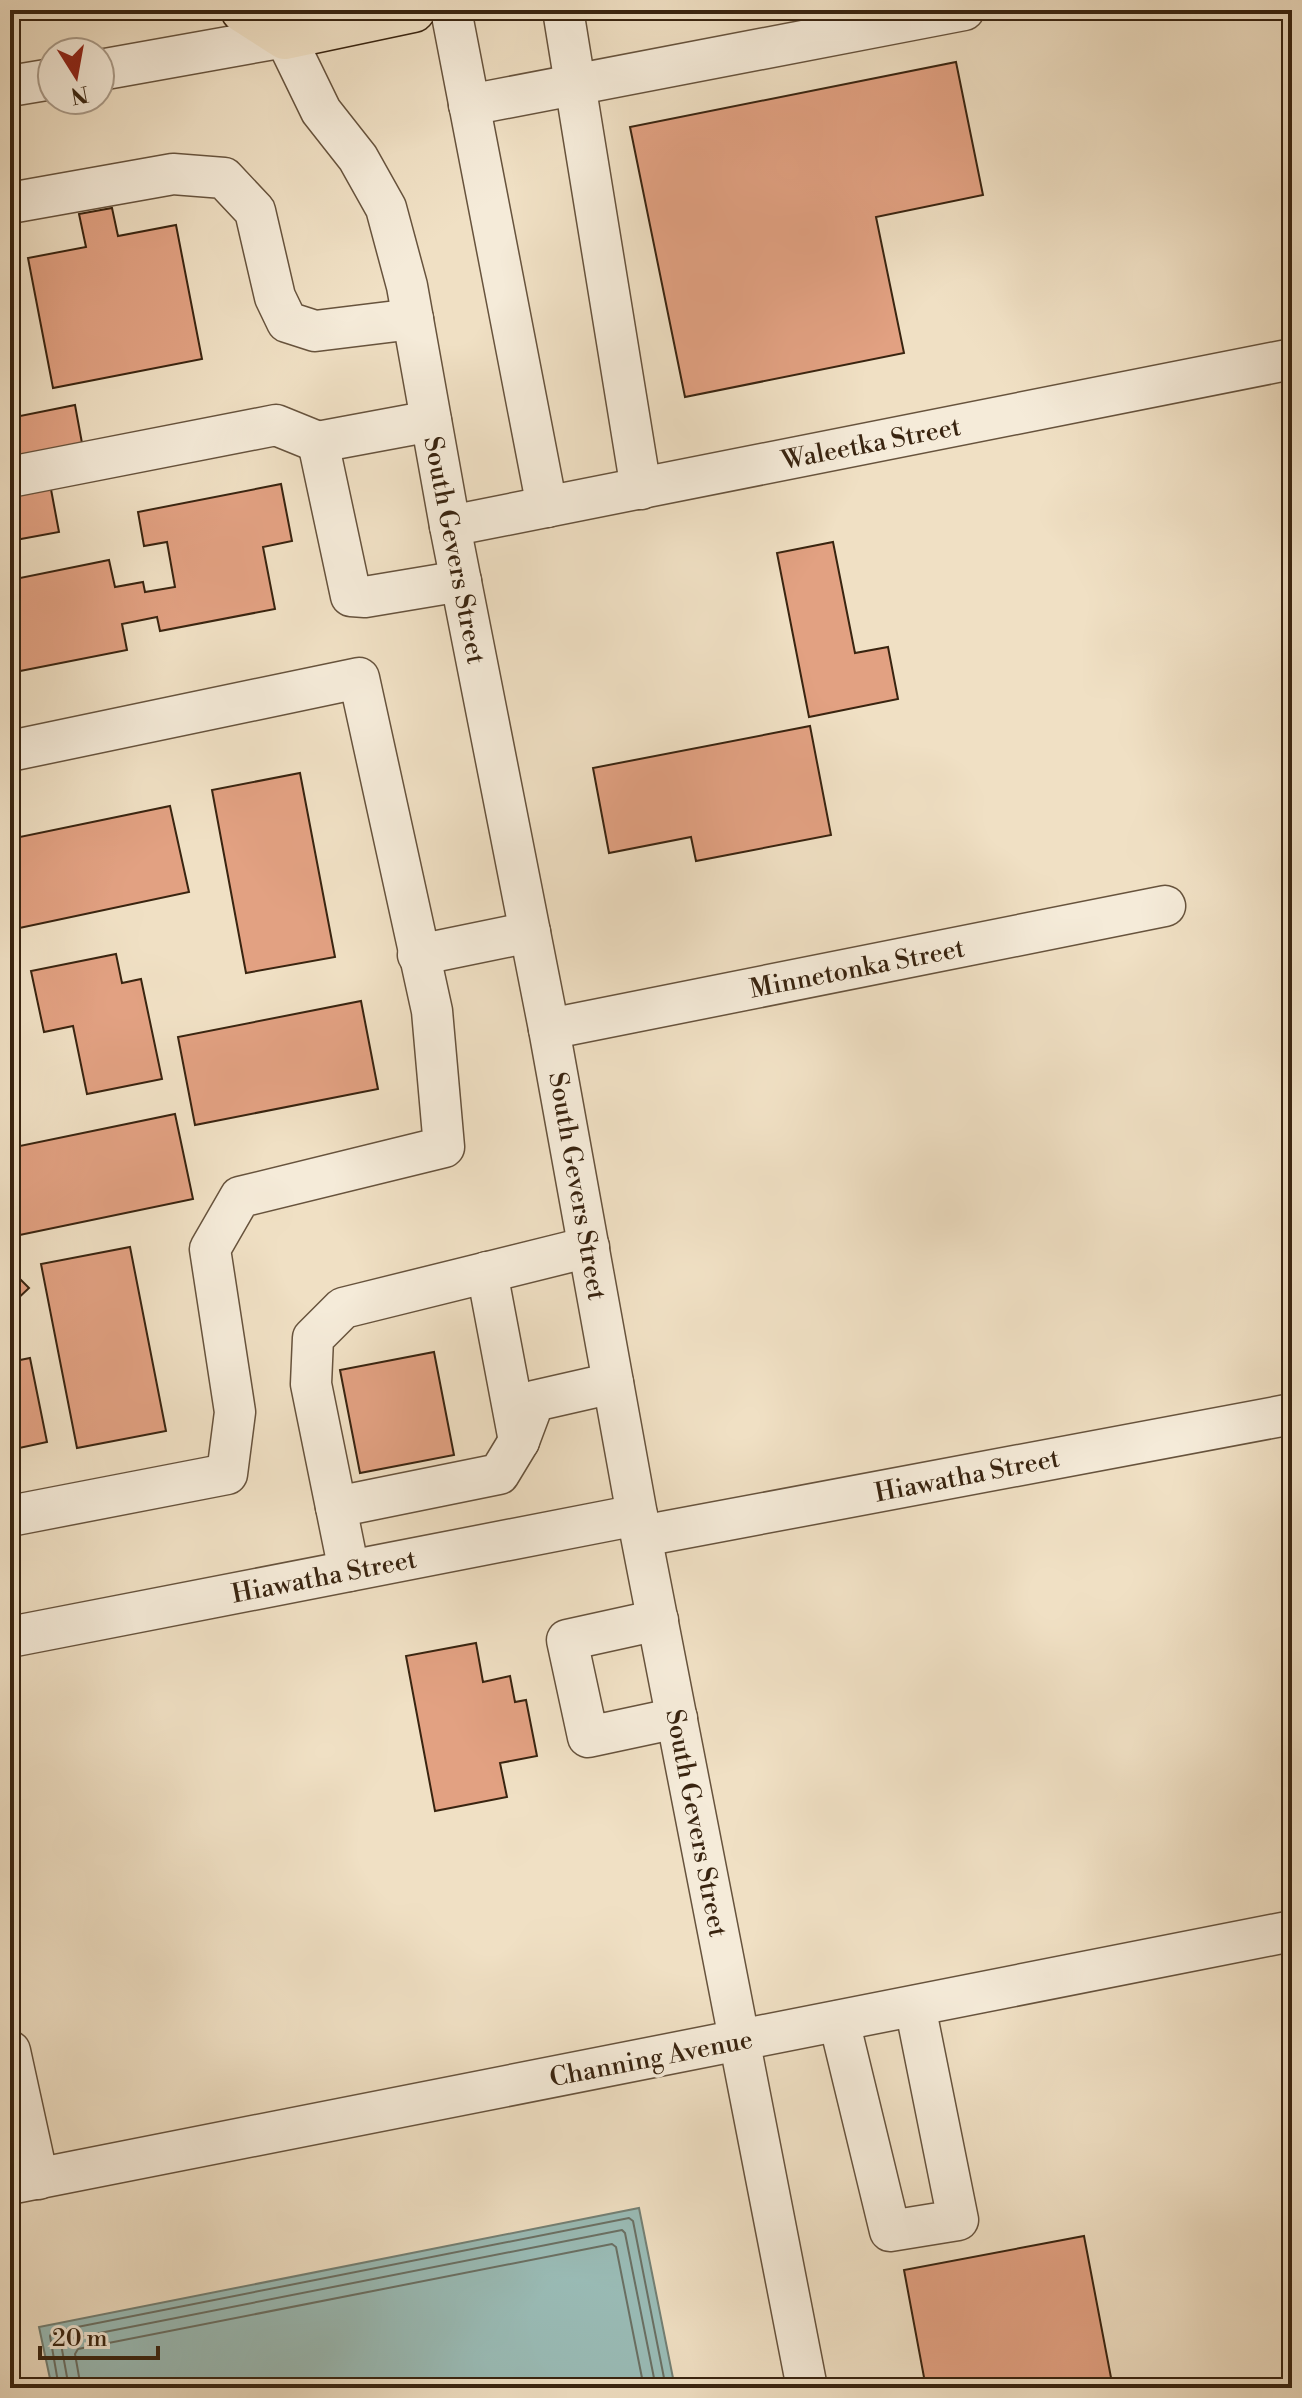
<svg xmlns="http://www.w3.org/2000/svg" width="1302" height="2398" font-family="'Libre Bodoni',serif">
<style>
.water{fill:#9abdb8;stroke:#738075;stroke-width:2}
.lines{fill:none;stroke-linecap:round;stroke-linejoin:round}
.shore{stroke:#6a7064;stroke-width:2}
.building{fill:#e2a182;stroke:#392410;stroke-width:2}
.minor-casing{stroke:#67533d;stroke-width:43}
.major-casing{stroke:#392410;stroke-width:47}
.minor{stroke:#f5ebd9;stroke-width:40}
.major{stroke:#f0e0c4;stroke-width:44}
.labels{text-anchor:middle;stroke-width:7;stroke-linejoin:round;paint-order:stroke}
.street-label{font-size:26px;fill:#392410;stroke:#f5ebd9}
</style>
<rect width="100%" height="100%" fill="#f0e0c4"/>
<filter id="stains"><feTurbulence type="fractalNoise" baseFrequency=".0025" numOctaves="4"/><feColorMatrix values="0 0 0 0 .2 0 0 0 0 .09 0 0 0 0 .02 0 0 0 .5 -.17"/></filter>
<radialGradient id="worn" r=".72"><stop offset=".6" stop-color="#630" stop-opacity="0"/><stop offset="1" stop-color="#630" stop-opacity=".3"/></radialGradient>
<polygon class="water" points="639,2208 675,2388 52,2388 39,2327"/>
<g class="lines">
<g class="shore">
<polyline points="59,2388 50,2336 52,2332 629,2218 633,2221 666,2388"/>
<polyline points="69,2388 61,2344 64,2340 622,2230 625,2233 656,2388"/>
<polyline points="81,2388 75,2354 78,2349 612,2244 616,2247 644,2388"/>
</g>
</g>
<g class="building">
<polygon points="956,62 983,195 876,217 904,353 685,397 630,127"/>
<polygon points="112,208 118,236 176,225 202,359 53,388 28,258 86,247 79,214"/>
<polygon points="75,405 82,443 10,457 10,418"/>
<polygon points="50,484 59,532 10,541 10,492"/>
<polygon points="281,484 292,541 263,547 275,609 160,631 157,617 122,624 127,650 10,673 10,580 109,560 115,587 143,582 145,592 175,587 167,542 144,546 138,512"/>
<polygon points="833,542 855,653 888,647 898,699 809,717 777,553"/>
<polygon points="810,726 831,835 696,861 691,837 609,853 593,768"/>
<polygon points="300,773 335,957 246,973 212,790"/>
<polygon points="170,806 189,892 10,930 10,839"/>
<polygon points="116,954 122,983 141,979 162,1079 87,1094 73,1026 44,1032 31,971"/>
<polygon points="361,1001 378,1089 195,1125 178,1037"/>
<polygon points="175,1114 193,1199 10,1237 10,1148"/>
<polygon points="130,1247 166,1431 77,1448 41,1264"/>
<polygon points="10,1269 29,1288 10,1306"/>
<polygon points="434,1352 454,1455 360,1473 340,1370"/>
<polygon points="30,1358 47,1442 10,1450 10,1362"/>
<polygon points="476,1643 483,1682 510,1676 515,1702 526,1700 537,1756 500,1763 507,1797 435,1811 406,1656"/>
<polygon points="1084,2236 1113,2388 926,2388 904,2270"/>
</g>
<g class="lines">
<g class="minor-casing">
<g id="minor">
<polyline points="284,10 285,37 321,111 358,158 386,208 407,286 450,526 549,1029 637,1515 807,2388"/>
<polyline points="451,10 547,507"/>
<polyline points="563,10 641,489"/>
<polyline points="100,70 285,37"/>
<polyline points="10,86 52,79"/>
<polyline points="469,105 964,10"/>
<polyline points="10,203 173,174 224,178 255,211 275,297 287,322 315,331 413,319"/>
<polyline points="431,421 318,442 351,596 365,597 461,581"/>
<polyline points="10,477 276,425 318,442"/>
<polyline points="450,526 1292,359"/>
<polyline points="10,751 359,678 432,1011 444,1147 240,1197 210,1249 235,1412 227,1474 10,1516"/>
<polyline points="418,955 530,932"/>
<polyline points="549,1029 1165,906"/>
<polyline points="487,1272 519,1441"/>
<polyline points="336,1507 499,1474 519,1441 534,1401 613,1383"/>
<polyline points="642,1536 1292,1414"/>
<polyline points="349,1571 311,1384 313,1338 343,1308 589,1247"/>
<polyline points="658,1620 567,1640 588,1737 677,1718"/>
<polyline points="10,1637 637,1515"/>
<polyline points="839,2021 890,2231 958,2220 915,2006"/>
<polyline points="10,2051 38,2179"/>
<polyline points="10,2184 1292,1931"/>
</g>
</g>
<g class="major-casing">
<polyline id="major" points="243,10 285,37 413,10"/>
</g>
<use href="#minor" class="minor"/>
<use href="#major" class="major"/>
</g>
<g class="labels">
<g class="street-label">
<text transform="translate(871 443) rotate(-11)" y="9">Waleetka Street</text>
<text transform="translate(455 550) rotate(79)" y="9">South Gevers Street</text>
<text transform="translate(857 968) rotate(-11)" y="9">Minnetonka Street</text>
<text transform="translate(578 1186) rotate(80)" y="9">South Gevers Street</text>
<text transform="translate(967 1475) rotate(-11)" y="9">Hiawatha Street</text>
<text transform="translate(324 1576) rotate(-11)" y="9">Hiawatha Street</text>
<text transform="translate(697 1823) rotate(79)" y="9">South Gevers Street</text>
<text transform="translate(651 2058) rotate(-11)" y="9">Channing Avenue</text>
</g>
</g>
<rect width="1302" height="2398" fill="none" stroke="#f0e0c4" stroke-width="40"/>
<rect x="12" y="12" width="1278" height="2374" fill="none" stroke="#392410" stroke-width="4"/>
<rect x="20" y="20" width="1262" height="2358" fill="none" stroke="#392410" stroke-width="2"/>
<g transform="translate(76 76) rotate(169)"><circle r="38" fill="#f5ebd9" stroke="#aa9b89" stroke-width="2"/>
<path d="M0-6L14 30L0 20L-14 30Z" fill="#8f2418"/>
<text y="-12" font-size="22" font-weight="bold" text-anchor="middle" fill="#392410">N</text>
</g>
<path d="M40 2346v12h118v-12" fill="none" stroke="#392410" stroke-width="4"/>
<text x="52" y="2346" font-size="24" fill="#392410" stroke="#f5ebd9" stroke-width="6" paint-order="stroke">20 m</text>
<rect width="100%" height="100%" filter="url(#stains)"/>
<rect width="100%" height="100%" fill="url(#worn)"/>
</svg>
